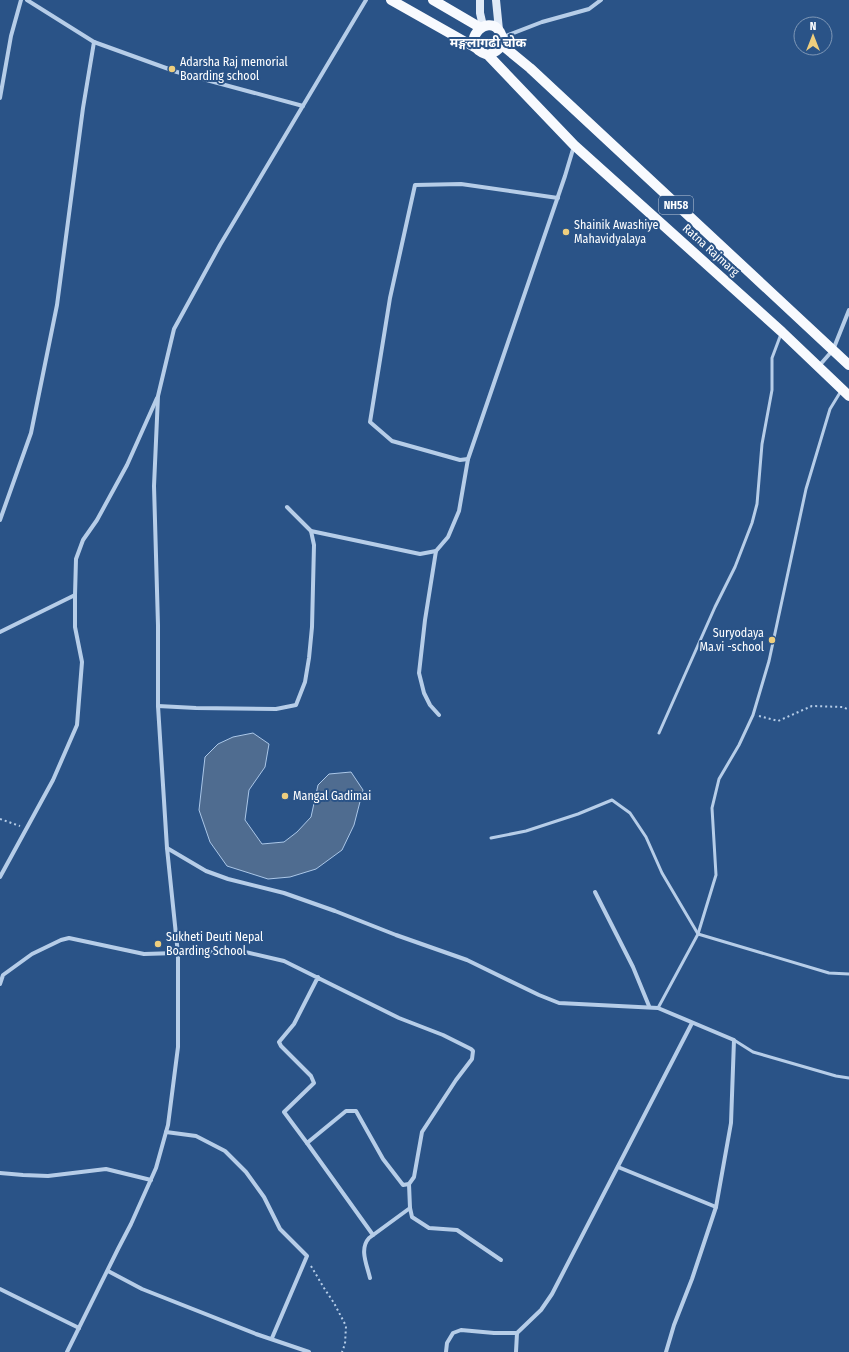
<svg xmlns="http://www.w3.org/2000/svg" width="849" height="1352" font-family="'Fira Sans Condensed','Noto Sans Devanagari',sans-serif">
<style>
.water{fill:#4f6c90;stroke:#abc7e8}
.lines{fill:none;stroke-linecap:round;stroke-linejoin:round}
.path{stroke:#b6cde8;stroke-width:2;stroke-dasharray:2 3;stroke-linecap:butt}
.lane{stroke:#b6cde8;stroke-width:3}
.street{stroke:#b6cde8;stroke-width:4}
.secondary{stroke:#e0eaf7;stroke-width:8}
.primary{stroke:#f8fafe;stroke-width:10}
.poi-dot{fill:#eece7e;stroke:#2a5387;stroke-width:1.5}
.labels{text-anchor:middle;stroke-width:4;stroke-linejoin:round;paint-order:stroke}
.shield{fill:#2a5387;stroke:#bfcbdb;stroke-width:1}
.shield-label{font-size:11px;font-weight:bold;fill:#fff}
.poi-label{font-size:12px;fill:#fff;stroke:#2a5387;text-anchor:start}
.street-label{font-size:12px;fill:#fff;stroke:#2a5387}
.neighbourhood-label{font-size:13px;font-weight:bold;fill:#fff;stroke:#2a5387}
</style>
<rect width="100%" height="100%" fill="#2a5387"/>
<polygon class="water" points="253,733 269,744 265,767 249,790 245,820 262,844 284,842 297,832 311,817 318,785 329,774 351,772 363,790 354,825 342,850 316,869 290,877 268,879 227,866 210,842 199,810 205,757 218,744 233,737"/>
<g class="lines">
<g class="path">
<polyline points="759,716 778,721 812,706 843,707 849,710"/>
<polyline points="0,819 20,826"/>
<polyline points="311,1266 324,1288 334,1303 346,1326 345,1344 342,1352"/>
</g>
<g class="lane">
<polyline points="659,733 715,607 735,567 752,523 757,504 762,444 772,390 772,358 781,334"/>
<polyline points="491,838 526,831 578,814 612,800 630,813 646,837 662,873 698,934 829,973 849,974"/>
<polyline points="658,1008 698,934 716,875 712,808 719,779 739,745 753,715 769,661 806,489 830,409 841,391"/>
<polyline points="734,1040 753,1052 836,1076 849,1078"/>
</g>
<g class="street">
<polyline points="27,0 94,42 177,72 303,106"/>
<polyline points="503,37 542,22 589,9 601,0"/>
<polyline points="0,98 11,36 21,0"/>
<polyline points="818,367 833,350 849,310"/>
<polyline points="468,459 460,460 392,441 370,422 390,298 415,185 461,184 558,198"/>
<polyline points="287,507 311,531 420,554 436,551"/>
<polyline points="0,520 31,433 57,305 83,108 94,42"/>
<polyline points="0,632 75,595"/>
<polyline points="158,706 196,708 276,709 296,705 305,682 309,658 312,627 314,545 311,531"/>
<polyline points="439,715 430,705 424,693 419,673 425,620 436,551 448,537 459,511 468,459 565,176 574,146"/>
<polyline points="167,848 206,871 228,879 284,893 335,911 396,935 467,960 539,995 559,1003 658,1008 734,1040 731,1123 716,1207 692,1279 674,1325 666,1352"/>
<polyline points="0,877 53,780 77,725 82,662 75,627 75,595 76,559 83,540 97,520 127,465 157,398"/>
<polyline points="595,892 633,967 649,1006"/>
<polyline points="0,984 3,975 32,954 61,940 69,938 144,954 241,951 284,961 399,1018 443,1035 471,1049 473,1051 472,1059 456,1080 422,1132 414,1177 409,1184 403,1185 383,1159 356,1111 346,1111 307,1143 284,1112 314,1083 311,1076 281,1046 279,1042 294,1024 318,977"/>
<polyline points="166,1132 196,1136 225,1151 246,1172 264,1197 280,1229 307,1256 272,1338"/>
<polyline points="307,1143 373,1235"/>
<polyline points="618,1167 716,1207"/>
<polyline points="0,1173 23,1175 48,1176 106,1169 151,1180"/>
<polyline points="409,1184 410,1208 412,1217 429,1228 457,1230 501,1260"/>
<polyline points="108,1271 142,1289 256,1334 309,1352"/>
<path d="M 370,1278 C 367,1265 359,1249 369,1238 L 410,1208"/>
<polyline points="0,1289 79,1328"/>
<polyline points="67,1352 118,1249 131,1224 156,1168 168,1125 178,1047 178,954 167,848 158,706 158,625 154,486 158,396 174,329 220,245 366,0"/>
<polyline points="446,1352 447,1343 453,1333 461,1330 494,1333 517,1333 541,1310 552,1294 692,1023"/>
<polyline points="516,1352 517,1333"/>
</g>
<g class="secondary">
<polyline points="480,0 480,13 483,26"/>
<polyline points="496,0 499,30"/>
</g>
<g class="primary">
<polyline points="391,0 476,48"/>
<polyline points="433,0 481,28"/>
<polyline points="502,45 530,68 849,365"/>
<path d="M 488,55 C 499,51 507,44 500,32 C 488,11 455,45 488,55 L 574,145 L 782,332 L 849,396"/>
</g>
</g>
<g class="poi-dot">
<circle cx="172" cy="69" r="4"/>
<circle cx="566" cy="232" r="4"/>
<circle cx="772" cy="640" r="4"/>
<circle cx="285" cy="796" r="4"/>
<circle cx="158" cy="944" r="4"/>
</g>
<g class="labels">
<rect class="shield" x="659" y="196" width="34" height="18" rx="3"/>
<g class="shield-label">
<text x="676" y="209">NH58</text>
</g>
<g class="poi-label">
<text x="180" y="66">Adarsha Raj memorial<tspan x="180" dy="14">Boarding school</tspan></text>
<text x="574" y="229">Shainik Awashiye<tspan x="574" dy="14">Mahavidyalaya</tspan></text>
<text x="764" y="637" text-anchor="end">Suryodaya<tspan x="764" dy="14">Ma.vi -school</tspan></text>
<text x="293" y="800">Mangal Gadimai</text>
<text x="166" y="941">Sukheti Deuti Nepal<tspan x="166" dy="14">Boarding School</tspan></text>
</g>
<g class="street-label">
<text transform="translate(711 250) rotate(42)" y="4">Ratna Rajmarg</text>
</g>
<g class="neighbourhood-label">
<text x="488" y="47">मङ्गलागढी चोक</text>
</g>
</g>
<g transform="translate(813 36)"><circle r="19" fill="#2a5387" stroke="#7f98b7"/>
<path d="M0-3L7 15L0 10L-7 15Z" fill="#eece7e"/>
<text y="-6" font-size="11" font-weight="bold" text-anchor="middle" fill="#ffffff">N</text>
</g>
</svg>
